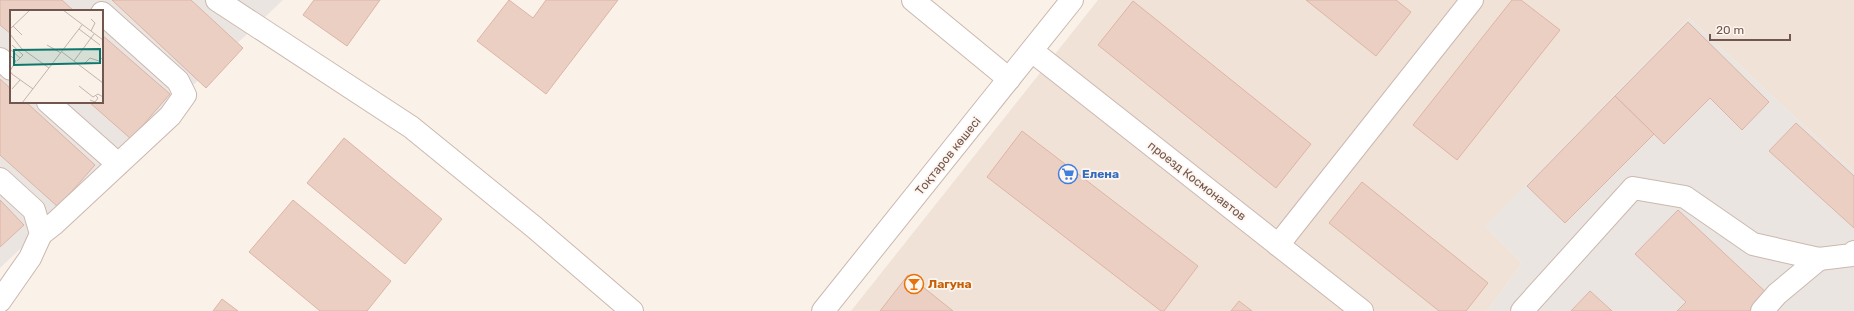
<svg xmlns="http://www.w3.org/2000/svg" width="1854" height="311" font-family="Rubik,sans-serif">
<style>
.residential{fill:#f0e2d7}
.industrial{fill:#ebe5e1;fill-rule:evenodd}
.building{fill:#eccfc3;stroke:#dcb4a5}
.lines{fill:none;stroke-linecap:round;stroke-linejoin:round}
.minor-casing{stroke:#cbb8af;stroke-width:24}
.minor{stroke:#fff;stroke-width:22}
.labels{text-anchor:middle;stroke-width:3.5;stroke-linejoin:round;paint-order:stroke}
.street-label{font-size:12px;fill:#71574f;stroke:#fdf5ee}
.shop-label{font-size:12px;font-weight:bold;fill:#366cbe;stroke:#fdf5ee;text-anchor:start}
.food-label{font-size:12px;font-weight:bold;fill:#c56008;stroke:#fdf5ee;text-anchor:start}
.inset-road{fill:none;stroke:#c3b3ab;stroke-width:1}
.view{fill:#0f766e;fill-opacity:0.15;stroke:#0f766e;stroke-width:2}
.inset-edge{fill:none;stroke:#71574f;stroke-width:2}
</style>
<rect width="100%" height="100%" fill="#faf1e8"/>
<polygon class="residential" points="1098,0 1854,0 1854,172 1689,18 1486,227 1522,263 1487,311 851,311"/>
<g class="industrial">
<path d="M 0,0 L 283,0 L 0,268 ZM 11,11 L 102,11 L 102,102 L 11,102 Z"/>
<polygon points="1689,18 1854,172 1854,311 1487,311 1522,263 1485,226"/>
</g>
<g class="building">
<polygon points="0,0 62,0 74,11 11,11 11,34 0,25"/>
<polygon points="112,0 191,0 243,48 206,88"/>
<polygon points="314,0 380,0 347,46 303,15"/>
<polygon points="509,0 533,18 546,0 618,0 546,94 477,41"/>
<polygon points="1306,0 1396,0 1411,12 1376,56"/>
<polygon points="1512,0 1521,0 1560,30 1457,160 1413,125"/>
<polygon points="1133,1 1311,144 1276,188 1098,45"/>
<polygon points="1688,22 1769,102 1742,130 1710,98 1664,144 1615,96"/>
<polygon points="102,35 170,94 131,139 89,102 102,102"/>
<polygon points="0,79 11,89 11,102 26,102 95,165 58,207 0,155"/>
<polygon points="1615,96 1654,134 1565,223 1527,186"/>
<polygon points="1796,123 1854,176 1854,228 1769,151"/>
<polygon points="1022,131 1198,266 1164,311 1161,311 987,177"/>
<polygon points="344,138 442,219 405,264 307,183"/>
<polygon points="1362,182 1488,283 1466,311 1439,311 1329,223"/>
<polygon points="0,200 24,225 0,247"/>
<polygon points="293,200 391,281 367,311 320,311 249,252"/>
<polygon points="1678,210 1770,296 1756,311 1677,311 1686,302 1635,254"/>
<polygon points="908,275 953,311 880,311"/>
<polygon points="1590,291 1612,311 1571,311"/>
<polygon points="222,299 238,311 213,311"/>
<polygon points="1239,301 1252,311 1231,311"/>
</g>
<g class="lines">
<g class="minor-casing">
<g id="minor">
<polyline points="217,0 411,127 534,227 632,311"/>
<polyline points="913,0 1009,79"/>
<polyline points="1032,51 1362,311"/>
<polyline points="0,59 11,69"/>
<polyline points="48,102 118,164"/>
<polyline points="0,179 34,210 41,234 30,258 0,301"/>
<polyline points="41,234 55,223 170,116 185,95 178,81 102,13"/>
<polyline points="1278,245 1472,0"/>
<polyline points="823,311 1072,0"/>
<polyline points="1522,311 1633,188 1685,197 1753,244 1819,259 1852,255 1854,252"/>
<polyline points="1762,311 1777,294 1819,259"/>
</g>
</g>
<use href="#minor" class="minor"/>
</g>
<defs>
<g id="supermarket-ring" transform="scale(1)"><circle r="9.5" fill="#fdf5ee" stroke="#3f7fe0" stroke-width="1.5"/><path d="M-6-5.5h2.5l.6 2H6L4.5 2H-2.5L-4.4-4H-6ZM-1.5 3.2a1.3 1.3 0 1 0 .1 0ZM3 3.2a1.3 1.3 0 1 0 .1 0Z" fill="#3f7fe0"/></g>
<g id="bar-ring" transform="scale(1)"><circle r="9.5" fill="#fdf5ee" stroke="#e8710a" stroke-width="1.5"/><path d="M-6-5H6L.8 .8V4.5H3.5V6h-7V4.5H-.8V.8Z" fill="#e8710a"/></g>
</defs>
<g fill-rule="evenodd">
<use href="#supermarket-ring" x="1068" y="174"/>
<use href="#bar-ring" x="914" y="284"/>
</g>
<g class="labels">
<g class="street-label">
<text transform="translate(948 156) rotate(-51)" y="4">Тоқтаров көшесі</text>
<text transform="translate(1197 181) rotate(38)" y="4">проезд Космонавтов</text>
</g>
<g class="shop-label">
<text x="1082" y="178">Елена</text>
</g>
<g class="food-label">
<text x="928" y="288">Лагуна</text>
</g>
</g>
<g transform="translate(10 10)">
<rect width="93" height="93" fill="#faf1e8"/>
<path class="inset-road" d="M 53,0 L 93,30M 3,16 L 12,25M 0,19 L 20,0M 69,19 L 90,35M 81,21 L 85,13 L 81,9M 0,24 L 11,38 L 39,58M 2,35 L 13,45 L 7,51M 37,35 L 51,43M 0,39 L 10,48M 52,42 L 93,73M 0,45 L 6,51 L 0,61 L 2,64 L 23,79M 64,51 L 84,24M 74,54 L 80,48 L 89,51 L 93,47M 69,76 L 83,87 L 88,84 L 93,87M 2,79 L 10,70M 80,90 L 85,92 L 88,88 L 85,85M 12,93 L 72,15"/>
<path class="view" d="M 90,39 L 90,53 L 4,55 L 4,40 Z"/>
<rect width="93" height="93" class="inset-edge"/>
</g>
<path d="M1710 34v6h80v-6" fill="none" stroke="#71574f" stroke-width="2"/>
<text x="1716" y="34" font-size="12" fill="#71574f" stroke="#fdf5ee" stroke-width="3" paint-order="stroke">20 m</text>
</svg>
